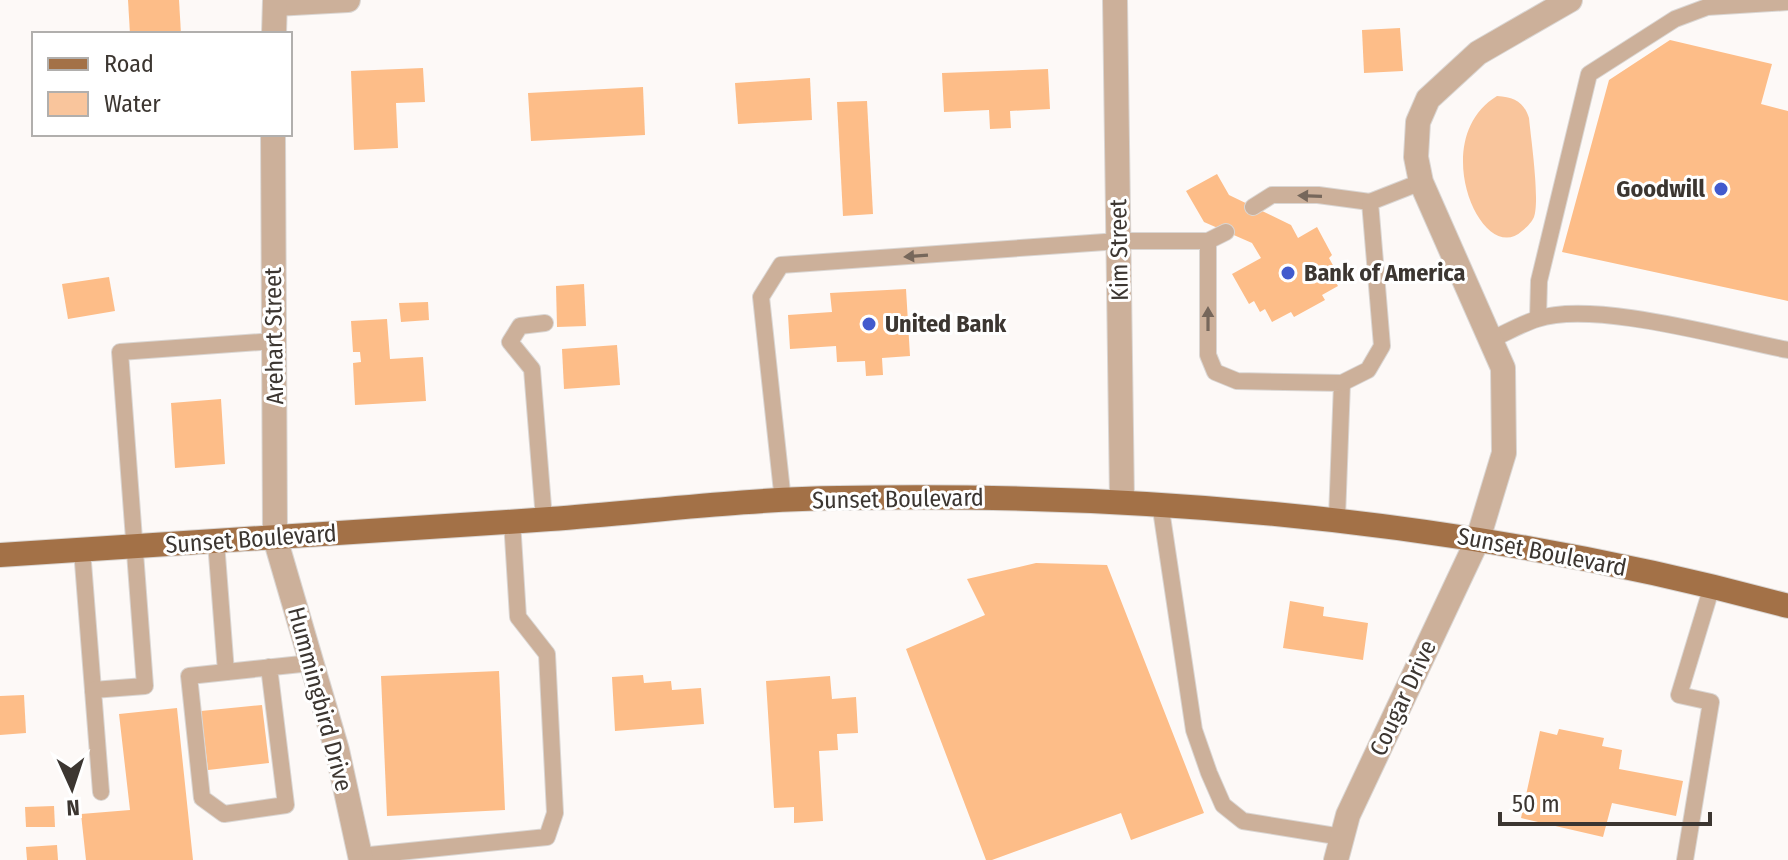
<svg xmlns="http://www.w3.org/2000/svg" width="1788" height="860" font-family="'Fira Sans Condensed',sans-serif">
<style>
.water{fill:#f9c59c}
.building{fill:#fdbd88}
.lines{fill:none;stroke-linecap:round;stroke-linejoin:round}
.lane-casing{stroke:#dad6d3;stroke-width:18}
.street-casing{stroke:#dad6d3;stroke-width:26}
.primary-casing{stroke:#dad6d3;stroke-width:26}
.lane{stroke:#ccb09a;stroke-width:16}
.street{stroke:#ccb09a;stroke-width:24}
.primary{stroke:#a37147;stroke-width:24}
.oneway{fill:#76675b}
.poi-dot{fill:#425acd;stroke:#fff;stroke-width:3}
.labels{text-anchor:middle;stroke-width:6;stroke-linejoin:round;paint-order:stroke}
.poi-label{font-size:24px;font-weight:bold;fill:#3c3631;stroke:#fff;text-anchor:start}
.street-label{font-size:24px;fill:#3c3631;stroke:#fff}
</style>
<rect width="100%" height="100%" fill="#fdf9f7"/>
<path class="water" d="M 1497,96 C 1514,97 1524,102 1529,118 C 1531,139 1540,200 1534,217 C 1532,222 1526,228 1522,231 C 1482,268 1426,139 1497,96 Z"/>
<g class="building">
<polygon points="128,0 179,0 181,34 130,34"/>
<polygon points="1400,28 1403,71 1364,73 1362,30"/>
<polygon points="1670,40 1772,64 1761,104 1788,111 1788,301 1562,252 1609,80"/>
<polygon points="423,68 425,102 396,103 398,148 354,150 351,71"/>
<polygon points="1048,69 1050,109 1010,111 1011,128 990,129 989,110 944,112 942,73"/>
<polygon points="810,78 812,120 738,124 735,83"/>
<polygon points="643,87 645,135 531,141 528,93"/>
<polygon points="867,101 873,214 843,216 837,102"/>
<polygon points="1217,174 1229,195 1291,225 1298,238 1317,227 1332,255 1329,258 1335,269 1330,272 1338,286 1322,295 1325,300 1294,317 1291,312 1272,322 1265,309 1260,312 1254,301 1249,304 1232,274 1261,258 1252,243 1204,222 1186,191"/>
<polygon points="109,277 115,311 68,319 62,284"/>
<polygon points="584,284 586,326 557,327 556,286"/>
<polygon points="906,289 910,356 882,358 883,375 866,376 865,361 837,362 836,346 790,349 788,315 832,312 830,293"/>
<polygon points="428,302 429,320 401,322 399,303"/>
<polygon points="387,319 390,359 423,357 426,401 355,405 353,363 361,362 360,352 353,352 351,321"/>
<polygon points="617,345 620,385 564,389 562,349"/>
<polygon points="221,399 225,464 175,468 171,403"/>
<polygon points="1036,563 1107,565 1204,813 1131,840 1121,813 992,860 986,860 906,649 985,615 967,579"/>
<polygon points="1290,601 1324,607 1323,616 1368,623 1363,660 1283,648"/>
<polygon points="499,671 505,810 387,816 381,676"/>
<polygon points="643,675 644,683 671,681 672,690 701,688 704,724 615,731 612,677"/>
<polygon points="830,676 832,699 856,697 858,733 837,734 838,750 819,751 823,821 794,823 794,807 774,808 766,681"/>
<polygon points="24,695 26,733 0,735 0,696"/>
<polygon points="262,705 269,763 208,770 201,711"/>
<polygon points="177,708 193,860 86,860 81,814 130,810 119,714"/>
<polygon points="1559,729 1604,738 1602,746 1622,750 1619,769 1683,781 1676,816 1612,803 1603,837 1521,818 1540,731 1557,735"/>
<polygon points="54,806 55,827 26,827 25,807"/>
<polygon points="57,845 58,860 27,860 26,847"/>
</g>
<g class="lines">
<g class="lane-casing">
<g id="lane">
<polyline points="1253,207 1272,195 1318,195 1370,202"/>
<polyline points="1208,241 1208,355 1215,372 1237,381 1342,383 1337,518"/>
<polyline points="1538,318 1539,281 1589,74 1675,19 1707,7 1788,2"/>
<path d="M 1492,339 C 1506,333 1521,324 1537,319 C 1594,300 1726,338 1788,350"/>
<polyline points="1342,383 1368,370 1382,346 1370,202 1421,182"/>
<polyline points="783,501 761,297 781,265 1119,241 1208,241 1226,232"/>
<polyline points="1160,503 1194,730 1209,773 1223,805 1243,821 1342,837"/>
<polyline points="544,519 532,369 510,342 520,326 545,323"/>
<polyline points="216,542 226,672"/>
<polyline points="82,550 93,690"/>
<polyline points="269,667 286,805 224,814 202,798 189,676 311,663"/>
<polyline points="101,792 93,690 145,686 120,352 274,341"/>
<polyline points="360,856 547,837 555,813 547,654 518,617 512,521"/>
<polyline points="1685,860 1711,702 1679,695 1712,586"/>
</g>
</g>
<g class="street-casing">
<g id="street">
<polyline points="1115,0 1122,501"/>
<polyline points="275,4 348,0"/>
<polyline points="274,34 275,0"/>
<polyline points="273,134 275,538 337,750 361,860"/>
<polyline points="1336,860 1348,815 1478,539 1504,453 1503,368 1421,182 1416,157 1418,122 1428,99 1478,53 1570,0"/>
</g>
</g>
<g class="primary-casing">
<path id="primary" d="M 0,555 C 184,544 367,532 550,519 C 646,512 744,499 839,498 C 1160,492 1478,522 1788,606"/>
</g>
<use href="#lane" class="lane"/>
<use href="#street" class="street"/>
<use href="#primary" class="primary"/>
</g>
<defs><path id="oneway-solid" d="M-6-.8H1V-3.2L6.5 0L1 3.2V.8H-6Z" transform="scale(2)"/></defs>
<g class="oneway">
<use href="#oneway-solid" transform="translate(1310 196) rotate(-178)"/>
<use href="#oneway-solid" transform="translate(916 256) rotate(176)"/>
<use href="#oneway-solid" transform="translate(1208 319) rotate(-90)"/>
</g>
<g class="poi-dot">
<circle cx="1721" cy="189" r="8"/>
<circle cx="1288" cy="273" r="8"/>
<circle cx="869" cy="324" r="8"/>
</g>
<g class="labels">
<g class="poi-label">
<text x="1705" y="197" text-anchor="end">Goodwill</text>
<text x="1304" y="281">Bank of America</text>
<text x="885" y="332">United Bank</text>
</g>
<g class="street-label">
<text transform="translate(1119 250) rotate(-91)" y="8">Kim Street</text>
<text transform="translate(274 336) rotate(-91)" y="8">Arehart Street</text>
<text transform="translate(898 499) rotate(-1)" y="8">Sunset Boulevard</text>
<text transform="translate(251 539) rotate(-4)" y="8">Sunset Boulevard</text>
<text transform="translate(1542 552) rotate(11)" y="8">Sunset Boulevard</text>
<text transform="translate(1403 698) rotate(-65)" y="8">Cougar Drive</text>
<text transform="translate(320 699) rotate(75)" y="8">Hummingbird Drive</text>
</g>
</g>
<rect x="32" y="32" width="260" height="104" fill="#ffffff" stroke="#b1afad" stroke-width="2"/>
<rect x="48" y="58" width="40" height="12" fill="#a37147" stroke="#b1afad" stroke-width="2"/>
<text x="104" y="72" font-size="24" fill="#3c3631">Road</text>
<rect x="48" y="92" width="40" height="24" fill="#f9c59c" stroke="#b1afad" stroke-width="2"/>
<text x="104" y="112" font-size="24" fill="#3c3631">Water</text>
<g transform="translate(72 788) rotate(177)" stroke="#ffffff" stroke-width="6" paint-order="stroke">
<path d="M0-6L14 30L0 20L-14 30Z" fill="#3c3631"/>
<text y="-12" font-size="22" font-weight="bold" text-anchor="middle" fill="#3c3631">N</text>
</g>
<path d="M1500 812v12h210v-12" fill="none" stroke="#3c3631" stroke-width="4"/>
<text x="1512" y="812" font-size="24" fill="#3c3631" stroke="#ffffff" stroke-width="6" paint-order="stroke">50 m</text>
</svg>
